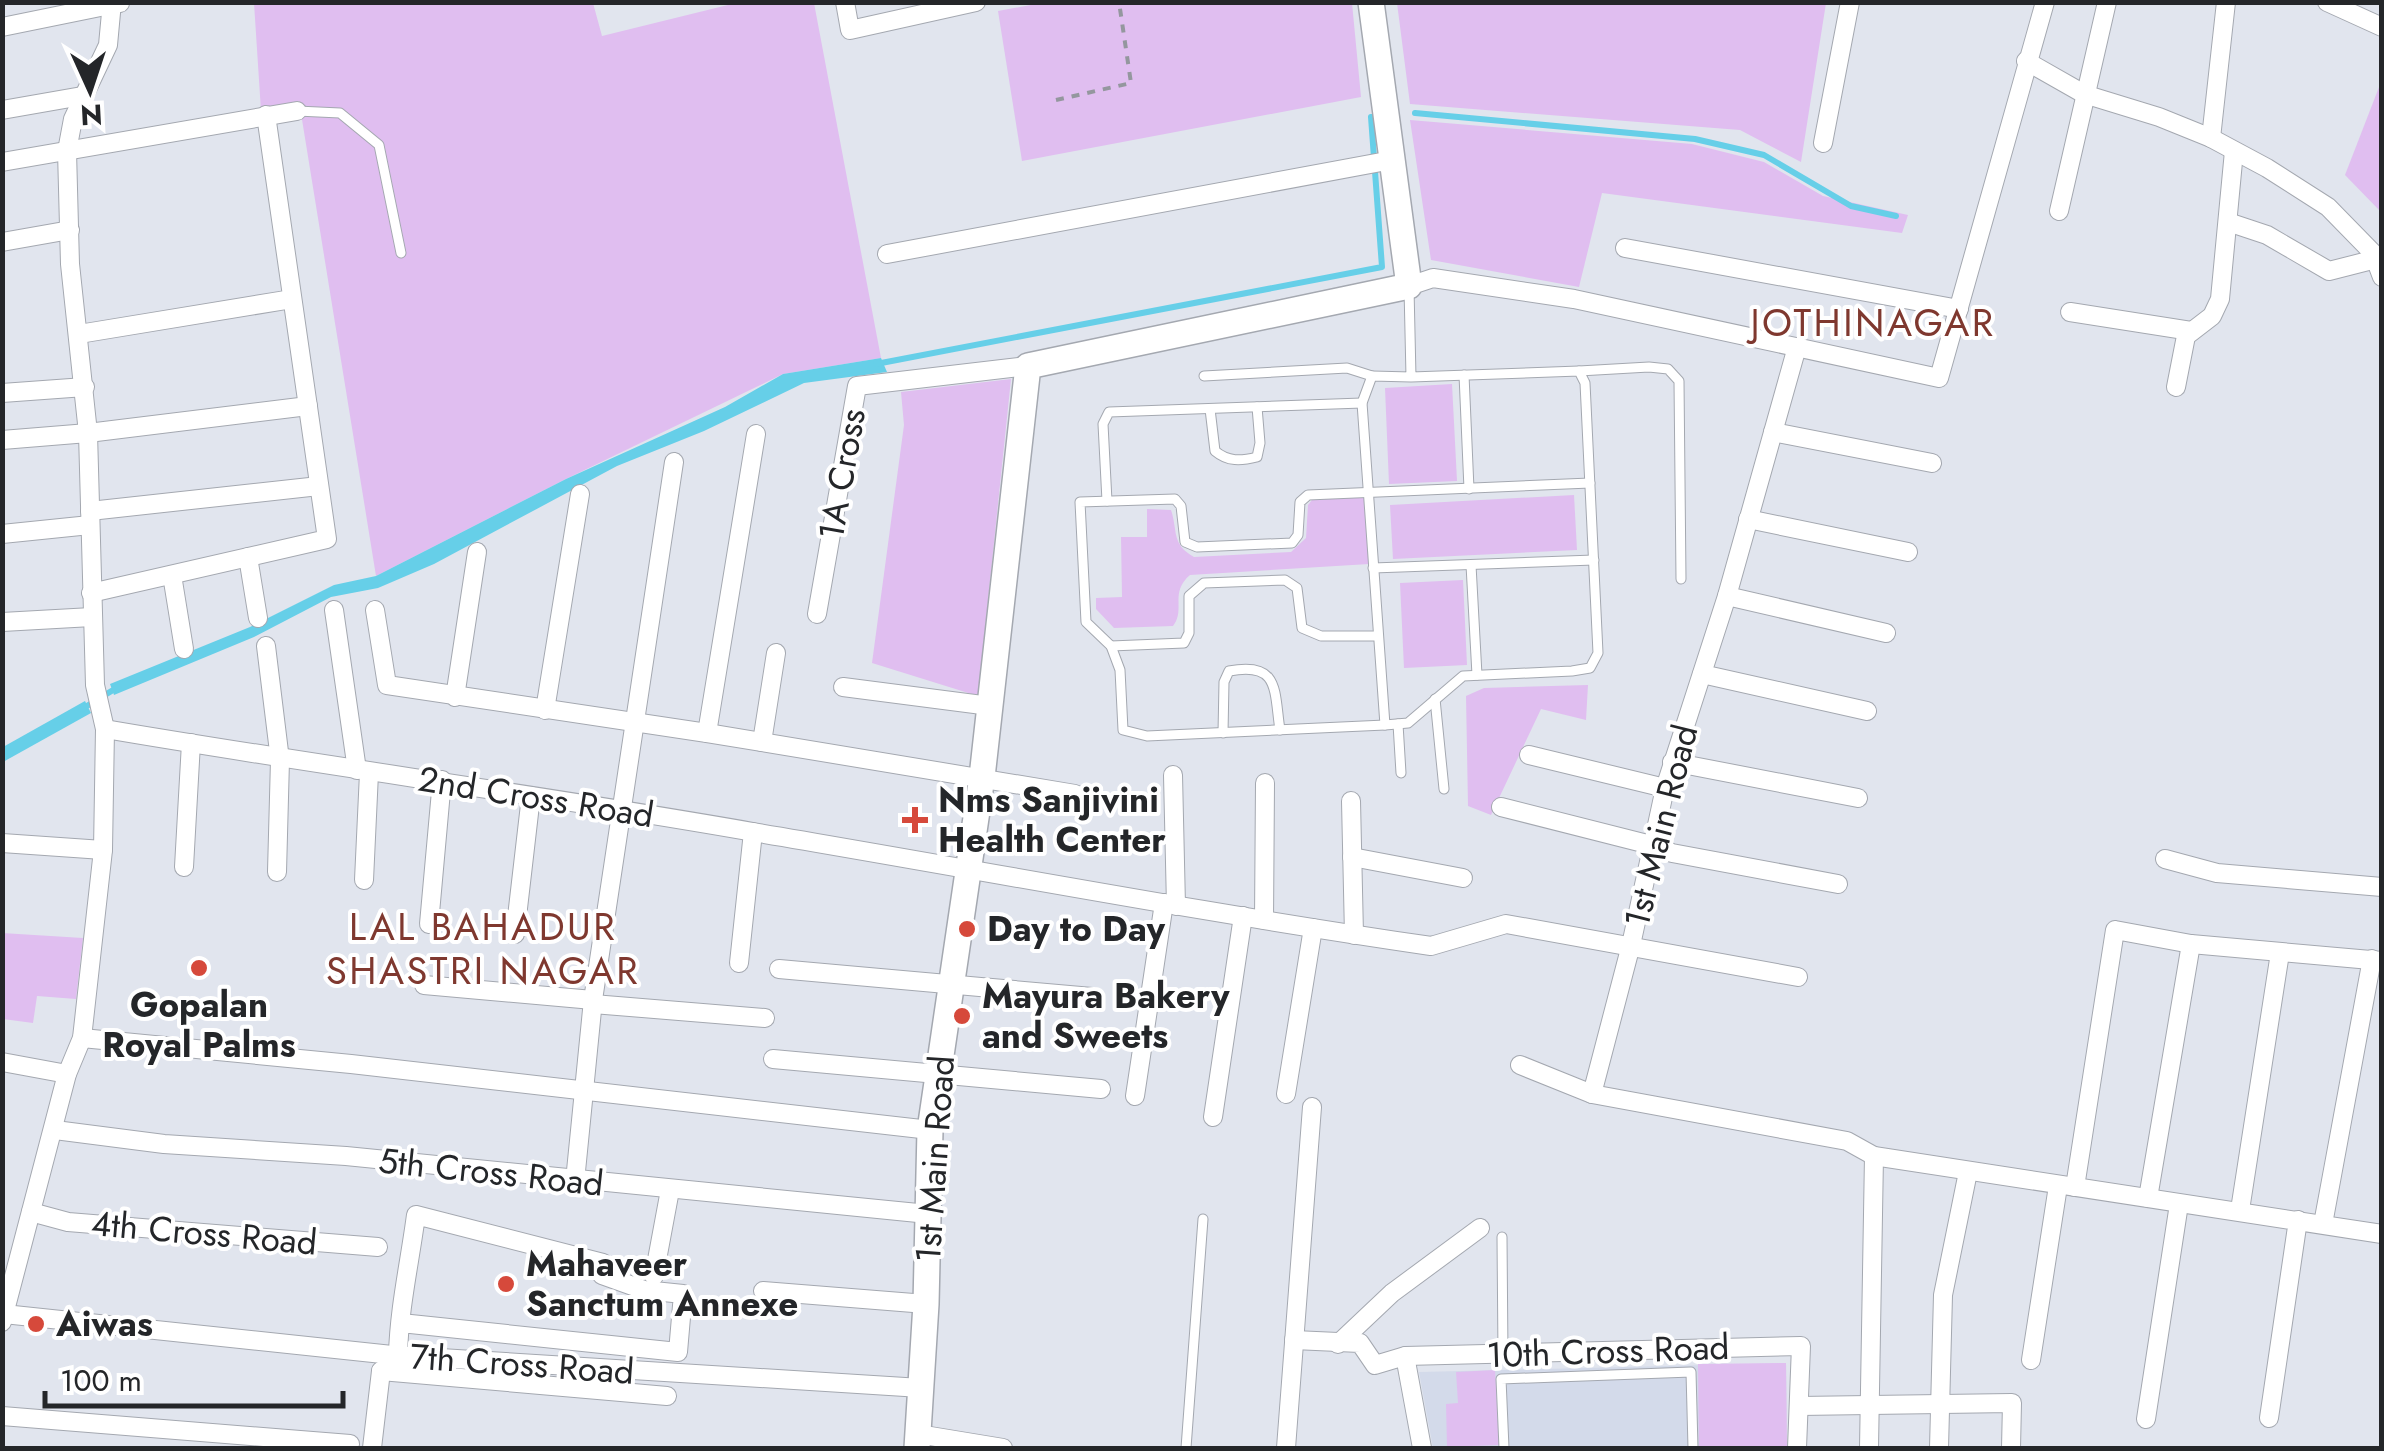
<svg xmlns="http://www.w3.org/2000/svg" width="2384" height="1451" font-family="Jost,sans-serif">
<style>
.built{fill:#d3daea}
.green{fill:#e0bef0}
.water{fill:#66cfe8}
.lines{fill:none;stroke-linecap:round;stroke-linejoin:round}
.stream{stroke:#66cfe8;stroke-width:6}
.lane-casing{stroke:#a4a8b0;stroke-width:11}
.street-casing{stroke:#a4a8b0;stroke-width:20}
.secondary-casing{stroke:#a4a8b0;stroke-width:28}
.path{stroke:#94979e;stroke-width:4;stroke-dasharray:8 8;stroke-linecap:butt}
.lane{stroke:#fff;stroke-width:9}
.street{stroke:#fff;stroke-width:18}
.secondary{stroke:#fff;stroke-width:25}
.poi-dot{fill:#d6493b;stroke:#fff;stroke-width:4}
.labels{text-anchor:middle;stroke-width:8;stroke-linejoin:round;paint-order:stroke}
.street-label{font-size:35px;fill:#242629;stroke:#fff}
.poi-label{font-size:35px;font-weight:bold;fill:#242629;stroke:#fff;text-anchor:start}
.neighbourhood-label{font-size:38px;letter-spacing:2.5px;fill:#7f382f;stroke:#fff}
</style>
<rect width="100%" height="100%" fill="#e1e5ee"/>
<polygon class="built" points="1786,1363 1787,1448 1433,1448 1419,1372"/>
<g class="green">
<polygon points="1047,2 1352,3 1361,97 1022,161 998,11"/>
<polygon points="254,3 593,3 602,36 736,3 814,3 881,358 783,374 566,479 376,576 299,101 261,111"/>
<polygon points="1397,3 1826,3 1801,162 1740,130 1410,104"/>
<polygon points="2381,82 2382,212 2381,212 2345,175"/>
<polygon points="1410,120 1692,144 1764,162 1823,196 1908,215 1902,233 1602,193 1579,287 1431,260"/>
<polygon points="1011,379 978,696 872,663 904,425 901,392"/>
<polygon points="1452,384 1457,481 1389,484 1385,388"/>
<polygon points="1574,495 1577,550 1393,559 1390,505"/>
<path d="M 1365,497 L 1369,564 L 1190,575 C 1169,593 1186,609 1173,626 L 1114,628 L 1096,609 L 1096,598 L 1122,597 L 1121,537 L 1147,537 L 1147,509 L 1171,510 C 1178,531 1171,544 1194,557 L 1291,552 L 1306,538 L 1308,505 L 1312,500 Z"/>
<polygon points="1463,580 1467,665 1404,668 1400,583"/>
<polygon points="1588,685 1586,720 1541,709 1491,815 1468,806 1466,696 1484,688"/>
<polygon points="2,933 83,938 76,999 37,996 33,1023 3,1019"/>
<polygon points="1786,1363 1787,1448 1699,1448 1698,1364"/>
<polygon points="1495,1370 1499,1445 1447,1447 1446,1404 1458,1403 1456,1372"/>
</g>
<g class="water">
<polygon points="881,358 887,372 804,383 704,431 617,466 434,564 378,588 331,597 254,637 114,695 110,684 250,627 334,585 376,576 566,479 725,407 783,374"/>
<polygon points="85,701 91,713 3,762 3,747"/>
</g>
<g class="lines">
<g class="stream">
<polyline points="1415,113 1695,139 1764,155 1851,206 1896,216"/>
<polyline points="876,364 1382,267 1371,117 1378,118"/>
<polyline points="82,709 118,687"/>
</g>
<g class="lane-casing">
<g id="lane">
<polyline points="297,111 340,113 379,145 401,253"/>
<polyline points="1409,288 1411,377 1372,376 1362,403 1385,725 1408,723 1463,676 1572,671 1590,668 1598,653 1585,383 1579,371 1411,377"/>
<polyline points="1579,371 1649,367 1668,369 1679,381 1681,579"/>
<polyline points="1464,375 1469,489"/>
<polyline points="1204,376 1347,368 1372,376"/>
<path d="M 1210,409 L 1215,451 C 1228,462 1241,461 1257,457 L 1260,443 L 1257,407"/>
<polyline points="1107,501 1103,424 1109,412 1362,403"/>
<polyline points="1471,565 1477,675"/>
<polyline points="1373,568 1594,560"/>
<polyline points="1111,646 1184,643 1189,633 1189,596 1204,583 1285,580 1297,588 1302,628 1321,636 1378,636"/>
<polyline points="1435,699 1444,789"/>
<polyline points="1398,724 1401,773"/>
<polyline points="1385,725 1147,736 1123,730 1120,670 1111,646 1086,622 1080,502 1175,499 1181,506 1185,542 1197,547 1292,543 1298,535 1300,502 1308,495 1590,483"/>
<path d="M 1223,733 L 1224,682 L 1229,671 C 1280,661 1274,691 1280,730"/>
<polyline points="1502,1237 1503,1355"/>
<polyline points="1186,1448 1203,1219"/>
<polyline points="1504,1448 1501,1379 1691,1372 1693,1448"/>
</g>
</g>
<g class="street-casing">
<g id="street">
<polyline points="845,2 850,30 976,2"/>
<polyline points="2327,2 2382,27"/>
<polyline points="2,27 120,3"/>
<polyline points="2026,61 2084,94 2159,117 2211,138 2267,168 2328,207 2373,253 2382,277"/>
<polyline points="2,110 82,96"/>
<polyline points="2211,138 2226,2"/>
<polyline points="1823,143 1850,2"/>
<polyline points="2,162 297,111"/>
<polyline points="2059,211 2107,2"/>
<polyline points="2228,222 2267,235 2329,271 2376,259"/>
<polyline points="2,242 70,230"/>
<polyline points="1625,248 1959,309"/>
<polyline points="887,254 1392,160"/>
<polyline points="1409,286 1433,278 1574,299 1939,378 2045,2"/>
<polyline points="2070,312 2191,331"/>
<polyline points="79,334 292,299"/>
<polyline points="1797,347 1727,596 1665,788 1631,945 1592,1094 1847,1141 1874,1156 2382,1234"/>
<polyline points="2176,387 2186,336 2212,316 2220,299 2234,151"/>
<polyline points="2,393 85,387"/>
<polyline points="1773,432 1932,463"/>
<polyline points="2,440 88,433 308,406"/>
<polyline points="90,511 319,486"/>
<polyline points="1748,519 1908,552"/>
<polyline points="2,534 90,525"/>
<polyline points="248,557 258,618"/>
<polyline points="172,575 184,649"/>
<polyline points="91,593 327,539 266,115"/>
<polyline points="1727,596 1886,633"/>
<polyline points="334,610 357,770"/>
<polyline points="375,610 387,685 707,733 1075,794"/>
<polyline points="817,614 857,386 1028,366"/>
<polyline points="2,622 92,617"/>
<polyline points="266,646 280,760 277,872"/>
<polyline points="1702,674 1867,711"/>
<polyline points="843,687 990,706"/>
<polyline points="455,697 477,552"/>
<polyline points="545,710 580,494"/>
<path d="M 105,729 C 321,766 537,794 753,832 C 979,870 1204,913 1431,946 L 1506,924 L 1798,977"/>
<polyline points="707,733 756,434"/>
<polyline points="762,742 776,653"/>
<polyline points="1529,755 1665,788"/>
<polyline points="1672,762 1858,798"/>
<polyline points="1173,775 1176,906"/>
<polyline points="1351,801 1354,935"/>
<polyline points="1501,807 1655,846 1672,853 1838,884"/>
<polyline points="2,843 103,850"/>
<polyline points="1352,857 1463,878"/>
<polyline points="2165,859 2217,873 2382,887"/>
<polyline points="184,867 191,743"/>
<polyline points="364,880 369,773"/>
<polyline points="1264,920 1265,783"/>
<polyline points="429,924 442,780"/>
<polyline points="515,934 531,796"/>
<polyline points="739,963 753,832"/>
<polyline points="779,969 1092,997"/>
<polyline points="424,985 593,1000"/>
<polyline points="593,1004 765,1018"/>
<polyline points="82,1038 351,1064 930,1130"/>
<polyline points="773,1059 1101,1089"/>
<polyline points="2,1062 67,1074"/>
<polyline points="1520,1065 1592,1094"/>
<polyline points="1286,1094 1313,928"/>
<polyline points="1135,1096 1164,903"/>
<polyline points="1213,1117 1243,916"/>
<polyline points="55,1130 164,1144 346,1156 928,1214"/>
<polyline points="575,1181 593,1000 674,462"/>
<polyline points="2075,1187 2115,930 2191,944 2382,961"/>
<polyline points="2148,1198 2191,944"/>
<polyline points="2240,1210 2280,953"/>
<polyline points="31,1212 68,1222 378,1247"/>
<polyline points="2323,1224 2372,959"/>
<polyline points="654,1276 670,1190"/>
<polyline points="763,1291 926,1304"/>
<polyline points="4,1314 392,1355 921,1388"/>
<polyline points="2,1322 67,1074 82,1038 103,850 105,729 95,685 88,433 70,264 67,151 73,119 108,45 112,2"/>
<polyline points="1294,1340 1360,1343 1375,1365 1405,1356"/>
<polyline points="1338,1344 1392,1293 1480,1228"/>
<path d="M 398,1355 C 399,1309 410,1261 416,1215 L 603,1263 L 602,1275 L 644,1290 L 683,1294 L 678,1352 L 401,1323"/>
<polyline points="2031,1360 2058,1186"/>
<polyline points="381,1371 667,1396"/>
<polyline points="1799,1406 2012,1403 2011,1448"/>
<polyline points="2,1416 350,1444"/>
<polyline points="2269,1418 2298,1220"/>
<polyline points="2146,1419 2179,1204"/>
<polyline points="918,1434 1003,1448"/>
<polyline points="372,1448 381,1371 390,1365"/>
<polyline points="1286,1448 1312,1107"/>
<polyline points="1422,1448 1405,1356 1801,1346 1797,1448"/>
<polyline points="1869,1448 1874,1156"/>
<polyline points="1939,1448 1943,1295 1968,1172"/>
</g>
</g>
<g class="secondary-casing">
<polyline id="secondary" points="917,1448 926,1304 930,1130 982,777 1028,366 1409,286 1371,2"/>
</g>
<polyline class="path" points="1056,100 1131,83 1119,2"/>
<use href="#lane" class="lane"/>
<use href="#street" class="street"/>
<use href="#secondary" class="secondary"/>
</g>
<g class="poi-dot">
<path d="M910 805h10v10h10v10h-10v10h-10v-10h-10v-10h10z"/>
<circle cx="967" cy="929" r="10"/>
<circle cx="199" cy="968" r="10"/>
<circle cx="962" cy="1016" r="10"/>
<circle cx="506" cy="1284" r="10"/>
<circle cx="36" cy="1324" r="10"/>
</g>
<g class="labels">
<g class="street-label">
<text transform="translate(842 474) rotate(-80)" y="12">1A Cross</text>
<text transform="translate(536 797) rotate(9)" y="12">2nd Cross Road</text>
<text transform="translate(1661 826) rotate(-76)" y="12">1st Main Road</text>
<text transform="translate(935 1159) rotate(-86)" y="12">1st Main Road</text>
<text transform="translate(491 1172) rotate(6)" y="12">5th Cross Road</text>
<text transform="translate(204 1233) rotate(5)" y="12">4th Cross Road</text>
<text transform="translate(1608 1351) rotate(-2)" y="12">10th Cross Road</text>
<text transform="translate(522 1364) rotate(4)" y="12">7th Cross Road</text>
</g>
<g class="poi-label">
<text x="938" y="812">Nms Sanjivini<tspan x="938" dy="40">Health Center</tspan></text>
<text x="987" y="941">Day to Day</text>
<text x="982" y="1008">Mayura Bakery<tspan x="982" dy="40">and Sweets</tspan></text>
<text x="199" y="1017" text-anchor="middle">Gopalan<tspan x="199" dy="40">Royal Palms</tspan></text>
<text x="526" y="1276">Mahaveer<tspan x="526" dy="40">Sanctum Annexe</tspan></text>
<text x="56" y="1336">Aiwas</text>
</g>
<g class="neighbourhood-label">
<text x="1873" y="336">JOTHINAGAR</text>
<text x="483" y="940">LAL BAHADUR<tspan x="483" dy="44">SHASTRI NAGAR</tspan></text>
</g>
</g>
<rect width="2384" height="1451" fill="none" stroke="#242629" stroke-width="10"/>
<g transform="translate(90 90) rotate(177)" stroke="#ffffff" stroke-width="8" paint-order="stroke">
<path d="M0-8L18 38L0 25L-18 38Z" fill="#242629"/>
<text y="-15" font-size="28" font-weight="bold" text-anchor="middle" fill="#242629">N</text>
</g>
<path d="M45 1391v15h298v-15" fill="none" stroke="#242629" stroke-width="5"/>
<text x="60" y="1391" font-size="30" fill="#242629" stroke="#ffffff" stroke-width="8" paint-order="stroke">100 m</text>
</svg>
